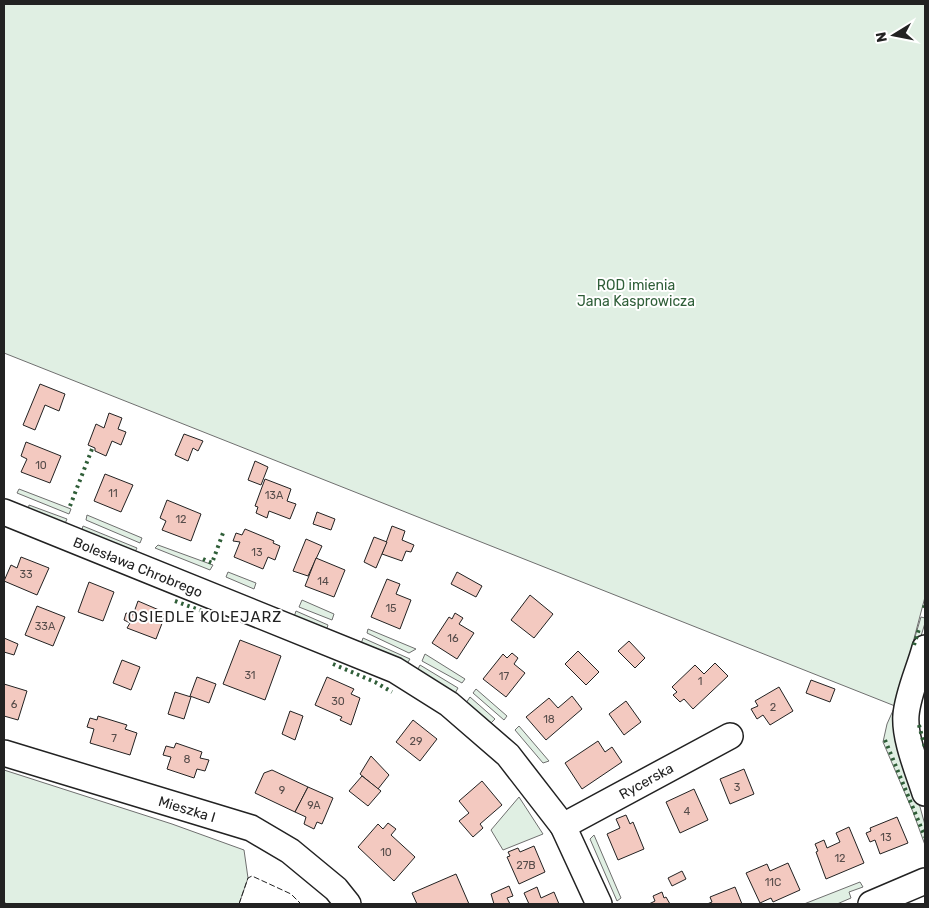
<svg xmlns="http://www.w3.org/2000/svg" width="929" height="908" font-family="Rubik,sans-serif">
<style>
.green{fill:#e0efe3;stroke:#6f6f6f}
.building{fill:#f3c9c0;stroke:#222}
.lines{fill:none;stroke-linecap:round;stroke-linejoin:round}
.minor-casing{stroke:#222;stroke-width:28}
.minor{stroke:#fff;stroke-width:25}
.hedge{stroke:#2f5e38;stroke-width:4;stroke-dasharray:2.5 4;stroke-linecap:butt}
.fence{stroke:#222;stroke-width:1;stroke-dasharray:6 2.5;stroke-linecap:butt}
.labels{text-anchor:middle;stroke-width:4;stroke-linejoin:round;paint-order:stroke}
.number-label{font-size:11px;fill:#564c4a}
.park-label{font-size:14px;fill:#2f5e38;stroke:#fff}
.street-label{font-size:14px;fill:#222;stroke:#fff}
.neighbourhood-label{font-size:15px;letter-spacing:1px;fill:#222;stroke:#fff}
</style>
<rect width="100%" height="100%" fill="#fff"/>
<g class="green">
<polygon points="4,4 925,4 925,597 911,650 921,617 925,618 925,623 900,705 909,767 925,825 925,845 913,812 883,742 887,724 895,706 4,353"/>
<polygon points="19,489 71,509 69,514 17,493"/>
<polygon points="29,505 67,519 64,526 28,511"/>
<polygon points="87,515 142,538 140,543 86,520"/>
<polygon points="83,526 137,548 134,554 81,533"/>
<polygon points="158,545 213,565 210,570 155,548"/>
<polygon points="228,572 256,583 254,589 226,577"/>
<polygon points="302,600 334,614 332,620 299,607"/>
<polygon points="296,611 328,625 326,631 294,617"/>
<polygon points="368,629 416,649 409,653 367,633"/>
<polygon points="363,638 410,659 406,665 361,644"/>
<polygon points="425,654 465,679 462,683 422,661"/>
<polygon points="420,665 458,688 454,695 417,671"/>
<polygon points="476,689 507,716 504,720 473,693"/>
<polygon points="470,697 495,719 490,724 466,703"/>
<polygon points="519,726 549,761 543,763 515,730"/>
<polygon points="4,770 172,824 244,850 248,878 239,904 6,904 4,901"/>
<polygon points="519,797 543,834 503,850 491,830"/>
<polygon points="594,835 621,898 617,901 590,839"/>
<polygon points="860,882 863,887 849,892 851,898 837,904 804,904"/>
</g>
<g class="building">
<polygon points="40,384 65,394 59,411 45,405 35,430 23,425"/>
<polygon points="109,413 122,418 118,429 126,432 121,445 112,441 106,456 95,451 95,448 88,445 96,424 104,428"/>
<polygon points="184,434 203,441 198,451 193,448 188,461 175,455"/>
<polygon points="26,442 61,456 50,483 21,472 27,459 21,456"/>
<polygon points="255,461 268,467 261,485 248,480"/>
<polygon points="105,474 133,485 121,512 94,501"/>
<polygon points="265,479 291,489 287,501 296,504 290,519 269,511 267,518 256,513 258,507 255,506"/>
<polygon points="167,500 201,514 191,541 162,530 166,521 160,518"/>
<polygon points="317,512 335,519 331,530 313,524"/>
<polygon points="392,526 405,531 402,540 414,545 411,552 406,551 402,561 382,554"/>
<polygon points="245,529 274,541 273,543 280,546 275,560 268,557 263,569 234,557 240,542 233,541 236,533 242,535"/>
<polygon points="374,537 387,542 376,568 364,562"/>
<polygon points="306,539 322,546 308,576 293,571"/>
<polygon points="21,557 49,568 37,595 4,581 11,565 17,568"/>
<polygon points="316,558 345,570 334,597 305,586"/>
<polygon points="457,572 482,586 476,597 451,584"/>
<polygon points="387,579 400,584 396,594 411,600 400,629 371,617"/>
<polygon points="89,582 114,592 103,621 78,612"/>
<polygon points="530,595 553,614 534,638 511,620"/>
<polygon points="138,601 166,613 156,639 127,628 130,623 124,620 126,613 133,615"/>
<polygon points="37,606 65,617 53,646 25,635"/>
<polygon points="455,613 463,618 459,624 474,633 457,659 432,643 449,617 452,619"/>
<polygon points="4,638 18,644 14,655 4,652"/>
<polygon points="240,640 281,656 265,700 223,684"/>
<polygon points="629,641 645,658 635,668 618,651"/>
<polygon points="578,651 599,672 586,685 565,664"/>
<polygon points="512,653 518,658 514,664 525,673 506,697 483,679 503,654 507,658"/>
<polygon points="122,660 140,667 131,690 113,683"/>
<polygon points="715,663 728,676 693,709 684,699 680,702 673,695 677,692 672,687 695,665 704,674"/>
<polygon points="197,677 216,684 209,703 190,696"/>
<polygon points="327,677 354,689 351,694 360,698 351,725 340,720 342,717 315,705"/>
<polygon points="811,680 835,689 830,702 806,693"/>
<polygon points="4,684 27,691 18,720 4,716"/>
<polygon points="779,687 793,711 770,725 763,715 757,719 751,709 758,706 755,701"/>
<polygon points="175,692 191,697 184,719 168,714"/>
<polygon points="572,696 582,709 546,740 526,717 549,698 558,708"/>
<polygon points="626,701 641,722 624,735 609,714"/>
<polygon points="290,711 303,716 295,740 282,734"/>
<polygon points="98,716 127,725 125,729 137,733 130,755 90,743 94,729 87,727 90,718 97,720"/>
<polygon points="413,720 437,739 420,761 396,742"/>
<polygon points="598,741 605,752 612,747 622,762 582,789 565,763"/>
<polygon points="176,743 202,752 200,758 209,760 205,771 197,769 194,778 167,769 171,757 163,755 166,746 174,748"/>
<polygon points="371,756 389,775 378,789 360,774"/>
<polygon points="744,769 754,794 730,804 720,779"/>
<polygon points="272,770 308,787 295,812 255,793 264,773"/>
<polygon points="362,776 381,791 368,806 349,791"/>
<polygon points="482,781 502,805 480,824 483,828 473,837 459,821 469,813 459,801"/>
<polygon points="308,787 333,798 322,824 317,822 314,829 304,824 306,817 295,812"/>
<polygon points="694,789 708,820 680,833 666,802"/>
<polygon points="626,815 630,824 633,822 644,849 618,860 607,834 620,828 616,819"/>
<polygon points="897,817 908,843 880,854 875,840 870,842 866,833 871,831 870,828"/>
<polygon points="388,823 396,829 391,835 415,857 394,881 358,847 378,824 383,829"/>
<polygon points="849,827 864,863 826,879 816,852 818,851 815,844 824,840 827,848 840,842 836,833"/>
<polygon points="534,846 545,872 519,884 507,857 510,856 508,852 518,848 520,852"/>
<polygon points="788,863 800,890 773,902 771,898 760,903 746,873 767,864 770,871"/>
<polygon points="682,871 686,879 672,886 668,878"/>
<polygon points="456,874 469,904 415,904 417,904 412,893"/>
<polygon points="509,886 513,896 507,898 510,904 494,904 491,894"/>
<polygon points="537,887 541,898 554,892 559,904 529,904 524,893"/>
<polygon points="735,887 742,904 707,904 712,902 710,897"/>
<polygon points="662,892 664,898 666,897 670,904 649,904 655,901 653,896"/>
</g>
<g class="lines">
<g class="minor-casing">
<g id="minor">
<polyline points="4,512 395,670 449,704 508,755 563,826 599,904"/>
<path d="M 925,648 C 919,670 908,693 906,715 C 904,738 918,771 925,793"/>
<polyline points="4,753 251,828 290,851 336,889 348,904"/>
<polyline points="563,826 730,736"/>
<polyline points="871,904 925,881"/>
</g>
</g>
<use href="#minor" class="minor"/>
<g class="hedge">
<polyline points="70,506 92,449"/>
<polyline points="203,559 212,563 223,533"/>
<polyline points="175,601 202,611"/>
<polyline points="924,608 925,604"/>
<polyline points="914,645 919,629"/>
<polyline points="333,664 375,682 392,692"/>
<polyline points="919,725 925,748"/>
<polyline points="885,740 925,837"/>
</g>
<polyline class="fence" points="239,904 248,878 252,876 291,894 301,904"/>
</g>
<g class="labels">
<g class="number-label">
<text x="41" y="469">10</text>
<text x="113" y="497">11</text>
<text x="274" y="499">13A</text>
<text x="181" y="523">12</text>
<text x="257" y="556">13</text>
<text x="26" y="578">33</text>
<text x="323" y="585">14</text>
<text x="391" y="612">15</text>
<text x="45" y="630">33A</text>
<text x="453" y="642">16</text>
<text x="250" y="679">31</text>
<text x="504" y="680">17</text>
<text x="700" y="685">1</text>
<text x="338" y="705">30</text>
<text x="14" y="708">6</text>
<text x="773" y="711">2</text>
<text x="549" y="723">18</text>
<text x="114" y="742">7</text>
<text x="416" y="745">29</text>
<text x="187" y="763">8</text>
<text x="737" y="791">3</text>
<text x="282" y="794">9</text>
<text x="314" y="809">9A</text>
<text x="687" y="815">4</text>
<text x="886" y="841">13</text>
<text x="386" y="856">10</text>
<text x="840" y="862">12</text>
<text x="526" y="869">27B</text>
<text x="773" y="886">11C</text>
</g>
<g class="park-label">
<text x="636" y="290">ROD imienia<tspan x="636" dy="16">Jana Kasprowicza</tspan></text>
</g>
<g class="street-label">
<text transform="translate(138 567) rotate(22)" y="5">Bolesława Chrobrego</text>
<text transform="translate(646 781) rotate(-29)" y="5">Rycerska</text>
<text transform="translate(187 809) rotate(17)" y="5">Mieszka I</text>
</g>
<g class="neighbourhood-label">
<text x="205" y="622">OSIEDLE KOLEJARZ</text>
</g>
</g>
<rect width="929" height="908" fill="none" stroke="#222222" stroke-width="10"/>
<g transform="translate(894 35) rotate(260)" stroke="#ffffff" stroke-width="4" paint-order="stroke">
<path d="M0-4L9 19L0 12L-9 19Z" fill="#222222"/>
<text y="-8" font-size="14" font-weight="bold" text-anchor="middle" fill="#222222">N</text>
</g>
</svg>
